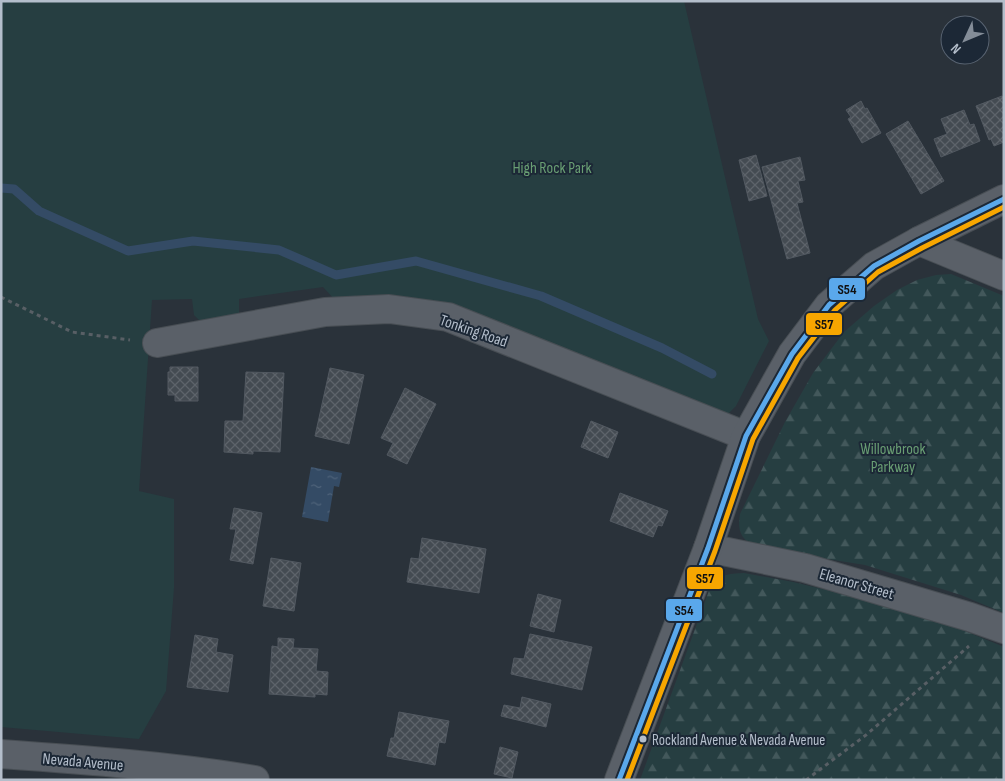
<svg xmlns="http://www.w3.org/2000/svg" width="1005" height="781" font-family="'Sofia Sans Condensed',sans-serif">
<style>
.forest{fill:url(#forest-firs)}
.park{fill:#263e41}
.water{fill:url(#water-ripples)}
.lines{fill:none;stroke-linecap:round;stroke-linejoin:round}
.stream{stroke:#344b65;stroke-width:9}
.building{fill:url(#building-cross-hatch);stroke:#525961}
.minor-casing{stroke:#484e54;stroke-width:30}
.tertiary-casing{stroke:#484e54;stroke-width:30}
.path{stroke:#585f65;stroke-width:3;stroke-dasharray:4 4;stroke-linecap:butt}
.minor{stroke:#5a6068;stroke-width:28}
.tertiary{stroke:#5a6068;stroke-width:28}
.bus-1-casing{stroke:#1c2836;stroke-width:9}
.bus-2-casing{stroke:#1c2836;stroke-width:9}
.bus-1{stroke:#5aa8eb;stroke-width:5}
.bus-2{stroke:#f7a600;stroke-width:5}
.bus-dot{fill:#b4becb;stroke:#1c2836;stroke-width:2}
.labels{text-anchor:middle;stroke-width:4;stroke-linejoin:round;paint-order:stroke}
.bus-label{font-size:15px;fill:#b4becb;stroke:#1c2836;text-anchor:start}
.park-label{font-size:16px;fill:#699e73;stroke:#1c2836}
.street-label{font-size:16px;fill:#b4becb;stroke:#1c2836}
.line-badge{stroke:#1c2836;stroke-width:2}
.pale-badge-label{font-size:14px;text-anchor:middle;font-weight:bold;fill:#111}
</style>
<defs>
<pattern id="forest-firs" width="22" height="20" patternUnits="userSpaceOnUse" patternTransform="scale(1.25)"><rect width="22" height="20" fill="#263e41"/><path d="M5 1l3.5 6h-7zM16 11l3.5 6h-7z" fill="#43585b"/></pattern>
<pattern id="water-ripples" width="26" height="14" patternUnits="userSpaceOnUse" patternTransform="scale(1.25)"><rect width="26" height="14" fill="#344b65"/><path d="M2 4q2-2 4 0t4 0M15 11q2-2 4 0t4 0" fill="none" stroke="#4f637a"/></pattern>
<pattern id="building-cross-hatch" width="8" height="8" patternUnits="userSpaceOnUse" patternTransform="scale(1.25)"><rect width="8" height="8" fill="#444b52"/><path d="M0 0l8 8M0 8l8-8" fill="none" stroke="#5d636a"/></pattern>
</defs>
<rect width="100%" height="100%" fill="#2a323a"/>
<g class="forest">
<path d="M 951,274 L 1004,296 L 1004,613 L 961,595 L 865,565 L 765,549 C 745,544 736,535 740,514 L 785,422 L 813,373 L 844,332 L 874,306 L 897,290 L 917,280 L 936,275 Z"/>
<path d="M 744,573 L 793,582 L 894,606 L 965,631 L 1004,647 L 1004,780 L 640,780 L 710,588 C 719,574 728,574 744,573 Z"/>
</g>
<polygon class="park" points="1,1 684,1 758,319 769,341 736,406 729,413 720,416 456,307 396,295 334,299 323,287 239,299 239,314 201,322 194,315 192,299 152,300 139,491 174,499 174,588 166,691 139,739 1,727"/>
<polygon class="water" points="311,467 342,473 339,487 334,486 328,522 302,517"/>
<g class="lines">
<polyline class="stream" points="1,188 14,189 39,211 128,251 193,241 279,250 336,275 416,261 541,296 662,348 712,374"/>
</g>
<g class="building">
<polygon points="1002,96 1003,99 1004,98 1004,142 994,146 991,139 989,140 976,106"/>
<polygon points="861,101 865,109 867,108 881,133 862,143 848,119 851,117 846,110"/>
<polygon points="964,110 970,125 974,124 980,141 941,157 934,139 947,134 941,119"/>
<polygon points="908,121 944,181 921,194 886,134"/>
<polygon points="756,155 767,196 749,201 739,160"/>
<polygon points="800,157 805,180 798,181 803,202 797,203 810,253 787,259 762,167"/>
<polygon points="170,367 198,367 198,401 175,401 175,395 168,395 168,372 170,372"/>
<polygon points="330,368 364,375 349,444 315,436"/>
<polygon points="246,372 284,373 280,452 253,451 253,454 224,452 225,421 243,421"/>
<polygon points="405,388 436,404 407,464 387,455 393,443 381,438"/>
<polygon points="591,421 618,432 608,458 581,447"/>
<polygon points="620,493 668,511 662,526 658,525 653,537 610,521"/>
<polygon points="234,508 262,513 253,564 230,560 236,529 230,529"/>
<polygon points="422,538 486,549 479,593 407,582 411,558 419,559"/>
<polygon points="271,558 301,563 294,611 263,606"/>
<polygon points="538,594 561,600 554,632 530,626"/>
<polygon points="530,634 592,647 582,690 511,674 514,658 524,659"/>
<polygon points="195,635 218,639 216,652 233,655 228,692 187,687"/>
<polygon points="278,638 294,639 293,648 318,649 316,671 328,672 327,695 315,694 315,697 269,694 272,646 278,647"/>
<polygon points="522,697 551,704 546,727 501,716 504,705 520,708"/>
<polygon points="399,712 449,721 445,743 439,742 435,765 387,756 391,738 394,738"/>
<polygon points="500,747 518,752 512,778 494,774"/>
</g>
<g class="lines">
<g class="minor-casing">
<g id="minor">
<polyline points="919,241 1004,276"/>
<polyline points="157,343 325,312 389,309 448,317 746,436"/>
<polyline points="708,548 805,568 970,617 1004,629"/>
<path d="M 1,754 C 86,760 171,766 255,780"/>
</g>
</g>
<g class="tertiary-casing">
<polyline id="tertiary" points="619,780 708,548 746,436 792,354 829,305 874,266 919,241 1004,199"/>
</g>
<g class="path">
<polyline points="1,297 72,332 130,340"/>
<polyline points="806,780 866,735 969,646"/>
</g>
<use href="#minor" class="minor"/>
<use href="#tertiary" class="tertiary"/>
<g class="bus-1-casing">
<polyline id="bus-1" points="619,780 708,548 746,436 792,354 829,305 874,266 919,241 1004,199"/>
</g>
<g class="bus-2-casing">
<polyline id="bus-2" points="627,780 715,551 753,439 798,358 835,310 878,272 922,248 1004,207"/>
</g>
<use href="#bus-1" class="bus-1"/>
<use href="#bus-2" class="bus-2"/>
</g>
<circle class="bus-dot" cx="643" cy="739" r="4.5"/>
<g class="labels">
<g class="bus-label">
<text x="652" y="745">Rockland Avenue &amp; Nevada Avenue</text>
</g>
<g class="park-label">
<text x="552" y="173">High Rock Park</text>
<text x="893" y="454">Willowbrook<tspan x="893" dy="18">Parkway</tspan></text>
</g>
<g class="street-label">
<text transform="translate(474 330) rotate(19)" y="6">Tonking Road</text>
<text transform="translate(857 583) rotate(16)" y="6">Eleanor Street</text>
<text transform="translate(83 761) rotate(5)" y="6">Nevada Avenue</text>
</g>
</g>
<g class="line-badge">
<rect x="828" y="277" width="38" height="24" rx="5" fill="#5aa8eb"/>
<rect x="805" y="312" width="38" height="24" rx="5" fill="#f7a600"/>
<rect x="686" y="566" width="38" height="24" rx="5" fill="#f7a600"/>
<rect x="665" y="598" width="38" height="24" rx="5" fill="#5aa8eb"/>
</g>
<g class="pale-badge-label">
<text x="847" y="294">S54</text>
<text x="824" y="329">S57</text>
<text x="705" y="583">S57</text>
<text x="684" y="615">S54</text>
</g>
<rect width="1005" height="781" fill="none" stroke="#b4becb" stroke-width="5"/>
<g transform="translate(965 40) rotate(226)"><circle r="24" fill="#1c2836" stroke="#596472"/>
<path d="M0-4L9 19L0 12L-9 19Z" fill="#848d98"/>
<text y="-8" font-size="14" font-weight="bold" text-anchor="middle" fill="#b4becb">N</text>
</g>
</svg>
